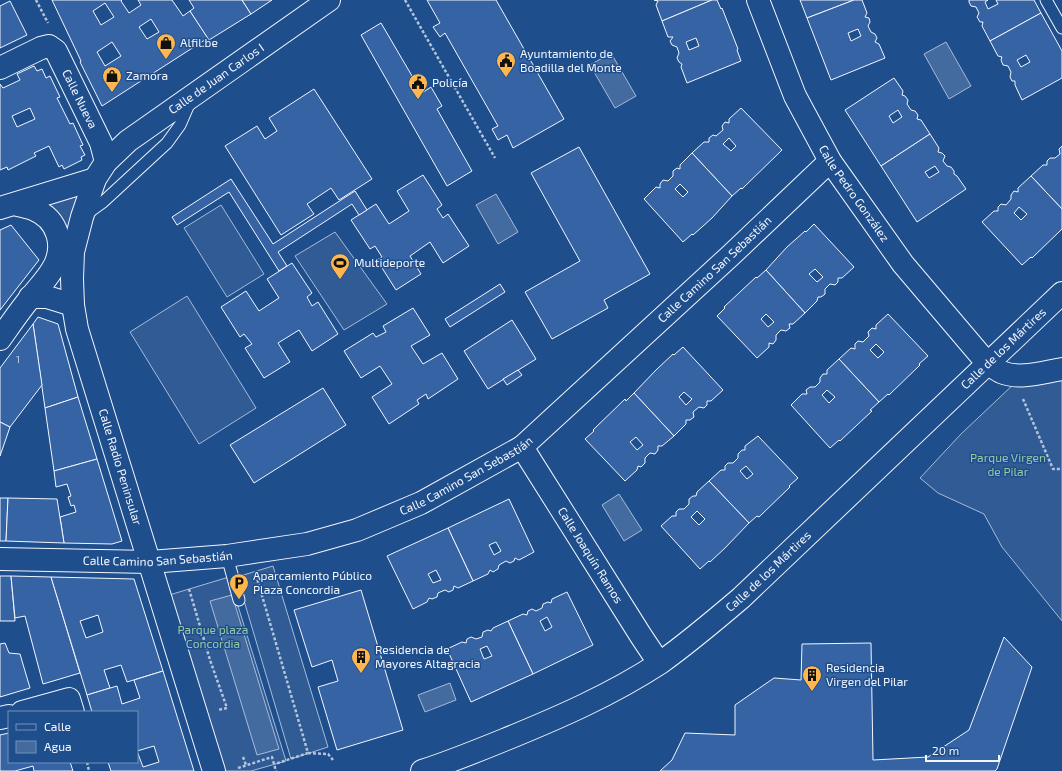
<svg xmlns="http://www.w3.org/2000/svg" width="1062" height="771" font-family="'Exo 2',sans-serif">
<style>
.built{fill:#305b95;stroke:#a8bbd7}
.water{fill:#446ba0;stroke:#a8bbd7}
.building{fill:#3563a3;stroke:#f2f6ff;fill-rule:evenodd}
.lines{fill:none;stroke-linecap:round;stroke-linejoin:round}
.lane-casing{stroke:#f2f6ff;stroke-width:13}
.street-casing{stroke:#f2f6ff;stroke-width:24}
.path{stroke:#b3c4dc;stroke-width:2.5;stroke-dasharray:3 2;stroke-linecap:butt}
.lane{stroke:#1f4e8c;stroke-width:11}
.street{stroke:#1f4e8c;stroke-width:22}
.labels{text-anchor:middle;stroke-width:3;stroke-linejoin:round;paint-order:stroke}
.number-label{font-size:10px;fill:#c3d1e8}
.poi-label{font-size:12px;fill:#f2f6ff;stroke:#1f4e8c;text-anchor:start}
.street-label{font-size:12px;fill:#f2f6ff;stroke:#1f4e8c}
.park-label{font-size:12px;fill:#97c8a6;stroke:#1f4e8c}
</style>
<rect width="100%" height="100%" fill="#1f4e8c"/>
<g class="built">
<polygon points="83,190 67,238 41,201"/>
<polygon points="221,205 264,274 227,297 184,228"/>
<polygon points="335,232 387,304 344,330 295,256"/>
<polygon points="187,296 256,408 199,444 130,332"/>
<polygon points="1062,376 1062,621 1002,547 984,514 938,493 920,478 961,434 1016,382"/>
<polygon points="273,566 328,747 291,759 237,577"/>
<polygon points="229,577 286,761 251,771 221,771 166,596"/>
</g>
<g class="water">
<polygon points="946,42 971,86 949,99 924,54"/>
<polygon points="611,53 636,96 615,108 590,65"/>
<polygon points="496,194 518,232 498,244 476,205"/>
<polygon points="619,494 642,530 624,541 602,505"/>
<polygon points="232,595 279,749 257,755 210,601"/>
<polygon points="450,683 456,700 425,712 418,695"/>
</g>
<g class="building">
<path d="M 52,0 L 122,0 L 121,1 L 129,13 L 141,5 L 138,0 L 172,0 L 183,16 L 190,11 L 208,38 L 102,106 L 80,62 L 81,61 ZM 105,3 L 114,17 L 101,25 L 93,11 ZM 151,19 L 159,32 L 147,39 L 139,27 ZM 112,42 L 121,56 L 105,66 L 97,52 Z"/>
<polygon points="189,0 242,0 251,14 209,40 190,11 194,8"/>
<polygon points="242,0 272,0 251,14"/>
<polygon points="427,0 496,0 564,119 513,148 507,135 498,140 492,129 498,126 445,33 440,37 433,27 440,23"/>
<polygon points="654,0 712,0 662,21 656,5 658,1"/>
<path d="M 712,0 L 717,0 L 721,9 L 722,8 L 738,49 L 737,50 L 741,61 L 687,83 L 681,67 L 682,64 L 679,62 L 677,58 L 679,53 L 677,47 L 672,45 L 670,41 L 673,37 L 668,37 L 662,21 ZM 696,38 L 699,46 L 689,50 L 686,42 Z"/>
<polygon points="800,0 854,0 807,18"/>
<path d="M 854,0 L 862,0 L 867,13 L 865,17 L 869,18 L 870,22 L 868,26 L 871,32 L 875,34 L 877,38 L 875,42 L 879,44 L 885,58 L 831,80 L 807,18 ZM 858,29 L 861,36 L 851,41 L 848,33 Z"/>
<polygon points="969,0 988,0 985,2 988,9 998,4 996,0 1034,0 1041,13 990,41 982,26 983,22 980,22 977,17 979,13 976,7 971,6 969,2"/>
<polygon points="10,1 27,35 0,48 0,6"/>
<path d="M 1041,13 L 1062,51 L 1062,78 L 1022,100 L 1015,85 L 1015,81 L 1012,81 L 1010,77 L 1011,72 L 1008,66 L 1003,65 L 1001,60 L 1002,57 L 998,56 L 990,41 ZM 1026,55 L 1030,62 L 1021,67 L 1017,60 Z"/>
<polygon points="381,23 422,93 431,87 442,106 437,109 472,171 447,186 361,35"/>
<path d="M 34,66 L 37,71 L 42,69 L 46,78 L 50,76 L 60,97 L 57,98 L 70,124 L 73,123 L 83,145 L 80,146 L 85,155 L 81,157 L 82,160 L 64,169 L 62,165 L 59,167 L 49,146 L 34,153 L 36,156 L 8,170 L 7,167 L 0,170 L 0,84 L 3,88 L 20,80 L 17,74 ZM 30,108 L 35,119 L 17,127 L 12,116 Z"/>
<path d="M 894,78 L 903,91 L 902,95 L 905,96 L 908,100 L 907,104 L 911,110 L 915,111 L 918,115 L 917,119 L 921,120 L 930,134 L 881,166 L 845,110 ZM 898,110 L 902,117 L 893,123 L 889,116 Z"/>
<polygon points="314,89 372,179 339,200 331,188 307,204 314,214 281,235 225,146 257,126 265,139 277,131 269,118"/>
<path d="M 741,108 L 782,150 L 742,189 L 741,188 L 732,196 L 692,153 L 704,142 L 709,142 L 709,138 L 713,135 L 716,136 L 723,130 L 722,126 L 725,122 L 729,123 L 729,119 ZM 729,138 L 736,146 L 731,151 L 723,144 Z"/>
<path d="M 930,134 L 939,148 L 938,152 L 942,153 L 945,156 L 943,161 L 947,166 L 951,167 L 954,171 L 954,174 L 957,176 L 966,189 L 917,222 L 881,166 ZM 935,166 L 939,172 L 929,178 L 925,172 Z"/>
<polygon points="1062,146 1062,209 1031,176 1043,165 1047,165 1047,161 1050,158 1055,158 1060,154 1059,149"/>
<polygon points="579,147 650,274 604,300 608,308 552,339 525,292 580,261 531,173"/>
<path d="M 692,153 L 732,196 L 712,218 L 693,235 L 692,234 L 683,242 L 644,199 L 656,187 L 660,188 L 660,184 L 663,180 L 668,181 L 673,176 L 673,171 L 677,168 L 680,169 L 680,165 ZM 680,184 L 688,192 L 683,197 L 675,189 Z"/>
<polygon points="423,175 442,205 437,209 443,218 448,214 469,246 443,263 430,242 410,256 421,274 396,290 377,260 382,257 375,246 370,249 351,220 376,204 389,224 409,211 397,191"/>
<path d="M 1031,176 L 1062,209 L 1062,229 L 1032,258 L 1031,257 L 1022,265 L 982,222 L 994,211 L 998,211 L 998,207 L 1001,204 L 1006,205 L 1011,199 L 1011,195 L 1014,191 L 1018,192 L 1018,188 ZM 1019,207 L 1027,214 L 1021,220 L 1014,213 Z"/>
<polygon points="231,179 273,244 355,191 367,210 359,215 352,204 278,252 287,266 279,271 229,192 177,225 172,217"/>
<path d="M 814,224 L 854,267 L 842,278 L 838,278 L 838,282 L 835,285 L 830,284 L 825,289 L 825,294 L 821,297 L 818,297 L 817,301 L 805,313 L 766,270 L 787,247 L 805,231 L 806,232 ZM 815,269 L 823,277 L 817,282 L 809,274 Z"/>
<polygon points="11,225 39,260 0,310 0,230"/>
<polygon points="292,263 312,293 307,297 312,306 318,302 338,334 312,351 299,330 278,343 290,362 264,378 245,348 252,344 244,334 240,337 221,307 246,291 259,311 279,298 267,279"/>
<path d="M 766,270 L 805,313 L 793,324 L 789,324 L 790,328 L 786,331 L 781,330 L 776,335 L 776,340 L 773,344 L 769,343 L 769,347 L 757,358 L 717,316 L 725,308 L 724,307 L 756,277 L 757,278 ZM 766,314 L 774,322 L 768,327 L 761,319 Z"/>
<polygon points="500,284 505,292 450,327 445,319"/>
<polygon points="413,308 430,335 411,346 423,364 442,353 458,379 428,399 426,394 417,400 419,404 389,424 372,397 392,384 380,366 361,378 344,351 373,333 376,337 386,332 383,326"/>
<path d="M 888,314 L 928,356 L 919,364 L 920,365 L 889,395 L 888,394 L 879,402 L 839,359 L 851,348 L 855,349 L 855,344 L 858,341 L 863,342 L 869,336 L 868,332 L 872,328 L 876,329 L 876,325 ZM 876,344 L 884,352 L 878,358 L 870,350 Z"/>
<polygon points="38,317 58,324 78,397 45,408 33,324"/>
<polygon points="512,320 536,359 488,389 464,351"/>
<polygon points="33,324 42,385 10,427 0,422 0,368"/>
<path d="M 683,347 L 723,390 L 711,401 L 707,401 L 707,405 L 704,408 L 699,407 L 693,412 L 694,417 L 690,420 L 686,420 L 686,424 L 674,436 L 634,393 L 656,370 L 673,354 L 674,355 ZM 684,392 L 692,399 L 686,405 L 679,397 Z"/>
<path d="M 839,359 L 879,402 L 870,410 L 872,411 L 840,441 L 839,440 L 830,448 L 791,405 L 802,394 L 807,394 L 806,390 L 810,387 L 815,387 L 820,382 L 820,378 L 823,374 L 827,374 L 827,370 ZM 827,390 L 835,397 L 829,403 L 822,395 Z"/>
<polygon points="518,370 522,375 507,385 503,379"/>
<polygon points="323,388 346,425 254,483 230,445"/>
<path d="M 634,393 L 674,436 L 662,446 L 658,446 L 658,450 L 655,454 L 650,453 L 645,458 L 645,463 L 641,467 L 638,466 L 637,470 L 625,481 L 585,439 L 594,431 L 593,430 L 625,399 L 626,401 ZM 636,437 L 643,445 L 637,450 L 630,442 Z"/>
<polygon points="78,397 97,459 54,471 45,408"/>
<polygon points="0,422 10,427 0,456"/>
<path d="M 758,436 L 798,478 L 789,486 L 790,487 L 759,517 L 757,516 L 749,523 L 709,481 L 721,470 L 725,470 L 725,466 L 728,463 L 733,463 L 738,458 L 738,454 L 742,450 L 745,450 L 745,446 ZM 746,466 L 753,474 L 747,479 L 740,471 Z"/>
<polygon points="97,459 122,541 112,544 64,543 60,517 76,512 74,505 71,506 68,497 71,496 67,484 56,487 54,471"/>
<path d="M 709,481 L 749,523 L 725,548 L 710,562 L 709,561 L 700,569 L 661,526 L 672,516 L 676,516 L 676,512 L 679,509 L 684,509 L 689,504 L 689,499 L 693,496 L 696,496 L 697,492 ZM 697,511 L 705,519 L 699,525 L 691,517 Z"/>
<polygon points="0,498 8,498 6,541 0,541"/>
<polygon points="8,498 57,499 64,543 6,541"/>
<path d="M 509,499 L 534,552 L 519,560 L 515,558 L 514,561 L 510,563 L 506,561 L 499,565 L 498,569 L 493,572 L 490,570 L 488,574 L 473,581 L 448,528 ZM 496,542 L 501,551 L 494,555 L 489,545 Z"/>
<path d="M 448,528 L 473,581 L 458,588 L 454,586 L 453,590 L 449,592 L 445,590 L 438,593 L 437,597 L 432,599 L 429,598 L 427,602 L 413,609 L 387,556 ZM 436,570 L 441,580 L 433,583 L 428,574 Z"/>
<polygon points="0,576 11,576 15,621 0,621"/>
<polygon points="11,576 51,577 80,673 43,684 25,616 15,618"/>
<path d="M 51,577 L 134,579 L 163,671 L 127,682 L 121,665 L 104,670 L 110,688 L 87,695 ZM 98,615 L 103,632 L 86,638 L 80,621 Z"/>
<polygon points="361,590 403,730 337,750 318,687 338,681 332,660 312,667 294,610"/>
<path d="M 567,592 L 593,645 L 533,674 L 508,621 L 523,614 L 527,615 L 528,611 L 532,609 L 536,611 L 542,608 L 543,604 L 548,602 L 551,603 L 552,599 ZM 547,617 L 552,627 L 545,631 L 540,621 Z"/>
<path d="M 508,621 L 533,674 L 471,702 L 447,649 L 462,642 L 466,643 L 467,639 L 471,637 L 476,639 L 482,637 L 483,632 L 488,630 L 491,631 L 493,628 ZM 487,646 L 492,656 L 484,659 L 480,649 Z"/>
<polygon points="1004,637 1032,667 997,769 995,771 660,771 672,760 685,733 735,735 735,705 774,678 801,680 802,644 871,643 873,760 928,757 969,730"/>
<polygon points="5,643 9,653 20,654 30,688 0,697 0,644"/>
<path d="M 163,671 L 194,771 L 111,771 L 108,762 L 137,762 L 137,712 L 92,712 L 87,695 L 117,686 L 122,704 L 140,698 L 134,680 ZM 154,746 L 159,762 L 143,767 L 137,751 Z"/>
<polygon points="9,733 9,762 70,762 73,771 34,771 33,766 15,771 0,771 0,735"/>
</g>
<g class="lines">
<g class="lane-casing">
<g id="lane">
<polyline points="1046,0 1062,28"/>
<polyline points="85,215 103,202 167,143 180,125 190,102"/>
<polyline points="227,556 239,600"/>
</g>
</g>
<g class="street-casing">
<g id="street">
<path id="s1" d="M 758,0 L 795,96 L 830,161 L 903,264 L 987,363 C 992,366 997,370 1001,372 C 1020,380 1043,372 1062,369"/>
<path id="s2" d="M 0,68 L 41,48 L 49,46 L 56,51 L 101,143 L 106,162"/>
<polyline points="0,208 95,179"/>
<polyline points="30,297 47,297 73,305"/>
<path d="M 0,339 C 10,325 20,310 31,297 C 38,288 46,280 52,270 C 66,248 59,219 33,209 C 28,207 21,206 15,204"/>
<path id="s3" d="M 522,447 L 641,636 L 659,663"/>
<path id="s4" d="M 0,559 L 150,562 L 227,556 L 307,544 L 357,530 L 421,503 L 522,447 L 730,256 L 830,161"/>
<polyline points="22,712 69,699 73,712"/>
<polyline points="0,718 9,716"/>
<path id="s5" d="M 214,771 L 77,329 L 73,305 L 72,279 L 73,252 L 82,217 L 95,179 L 106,162 L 128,141 L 329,0"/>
<path id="s6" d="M 422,771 C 450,762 477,751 504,740 C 558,718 611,695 660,663 C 688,643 714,621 741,598 L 1062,293"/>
</g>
</g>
<g class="path">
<polyline points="36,0 48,23"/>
<polyline points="405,0 495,158"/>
<polyline points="1023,399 1053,469 1062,469"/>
<polyline points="256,575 308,753 275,764"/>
<polyline points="189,589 210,660 227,708 218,710"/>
<polyline points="308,753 328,754 333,760"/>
<polyline points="243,757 246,765"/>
<polyline points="87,762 89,771"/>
<polyline points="238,768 272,757 276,771"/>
</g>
<use href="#lane" class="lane"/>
<use href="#street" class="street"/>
</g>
<defs>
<g id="shop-pin" transform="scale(1)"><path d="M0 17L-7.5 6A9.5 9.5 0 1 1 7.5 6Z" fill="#ffb74d" stroke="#1f4e8c"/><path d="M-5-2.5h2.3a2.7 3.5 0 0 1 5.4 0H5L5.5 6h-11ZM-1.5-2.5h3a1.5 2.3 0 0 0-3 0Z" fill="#111"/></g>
<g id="civic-pin" transform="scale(1)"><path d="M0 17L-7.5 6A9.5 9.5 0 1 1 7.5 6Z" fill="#ffb74d" stroke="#1f4e8c"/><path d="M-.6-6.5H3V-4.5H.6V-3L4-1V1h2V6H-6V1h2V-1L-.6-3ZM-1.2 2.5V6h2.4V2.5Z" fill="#111"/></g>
<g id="stadium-pin" transform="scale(1)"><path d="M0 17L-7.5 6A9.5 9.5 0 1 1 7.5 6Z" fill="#ffb74d" stroke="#1f4e8c"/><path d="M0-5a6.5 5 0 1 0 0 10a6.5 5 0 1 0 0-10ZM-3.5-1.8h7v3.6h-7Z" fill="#111"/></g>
<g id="parking-pin" transform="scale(1)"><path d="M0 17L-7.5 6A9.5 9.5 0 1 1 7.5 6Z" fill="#ffb74d" stroke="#1f4e8c"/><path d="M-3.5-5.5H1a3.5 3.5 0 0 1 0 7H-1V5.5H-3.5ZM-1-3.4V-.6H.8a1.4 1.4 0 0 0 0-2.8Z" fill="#111"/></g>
<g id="building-pin" transform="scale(1)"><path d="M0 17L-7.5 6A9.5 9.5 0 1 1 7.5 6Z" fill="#ffb74d" stroke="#1f4e8c"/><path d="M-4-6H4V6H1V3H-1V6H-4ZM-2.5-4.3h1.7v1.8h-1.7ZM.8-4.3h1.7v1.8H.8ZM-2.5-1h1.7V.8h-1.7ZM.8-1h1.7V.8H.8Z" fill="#111"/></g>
</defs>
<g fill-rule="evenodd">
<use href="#shop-pin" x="166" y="43"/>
<use href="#civic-pin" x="506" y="61"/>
<use href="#shop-pin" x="112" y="76"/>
<use href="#civic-pin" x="418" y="83"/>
<use href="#stadium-pin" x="340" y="263"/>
<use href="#parking-pin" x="239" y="583"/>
<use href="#building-pin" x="361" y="657"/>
<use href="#building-pin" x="812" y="675"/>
</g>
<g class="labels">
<g class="number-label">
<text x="18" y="363">1</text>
</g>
<g class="poi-label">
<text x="180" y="47">Alfil.be</text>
<text x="520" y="58">Ayuntamiento de<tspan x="520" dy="14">Boadilla del Monte</tspan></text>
<text x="126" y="80">Zamora</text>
<text x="432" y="87">Policía</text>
<text x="354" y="267">Multideporte</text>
<text x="253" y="580">Aparcamiento Público<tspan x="253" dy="14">Plaza Concordia</tspan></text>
<text x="375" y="654">Residencia de<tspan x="375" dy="14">Mayores Altagracia</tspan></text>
<text x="826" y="672">Residencia<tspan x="826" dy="14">Virgen del Pilar</tspan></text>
</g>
<g class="street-label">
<text dy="4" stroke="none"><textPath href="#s5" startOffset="775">Calle de Juan Carlos I</textPath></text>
<text dy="4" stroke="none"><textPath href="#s2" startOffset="116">Calle Nueva</textPath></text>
<text dy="4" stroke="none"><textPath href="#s1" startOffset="217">Calle Pedro González</textPath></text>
<text dy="4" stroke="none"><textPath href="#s4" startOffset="807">Calle Camino San Sebastián</textPath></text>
<text dy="4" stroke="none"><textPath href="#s6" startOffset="728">Calle de los Mártires</textPath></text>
<text transform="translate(120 467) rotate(73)" y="4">Calle Radio Peninsular</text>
<text dy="4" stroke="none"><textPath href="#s4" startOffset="482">Calle Camino San Sebastián</textPath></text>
<text dy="4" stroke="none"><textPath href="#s3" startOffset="128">Calle Joaquín Ramos</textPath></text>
<text dy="4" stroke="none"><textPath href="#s4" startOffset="158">Calle Camino San Sebastián</textPath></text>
<text dy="4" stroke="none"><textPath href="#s6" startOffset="404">Calle de los Mártires</textPath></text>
</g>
<g class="park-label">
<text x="1008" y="462">Parque Virgen<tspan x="1008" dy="14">de Pilar</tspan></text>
<text x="213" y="634">Parque plaza<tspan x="213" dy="14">Concordia</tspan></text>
</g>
</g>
<rect x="8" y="711" width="130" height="52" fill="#1f4e8c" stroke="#7391ba"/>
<rect x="16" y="724" width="20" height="6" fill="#1f4e8c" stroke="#7391ba"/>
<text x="44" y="731" font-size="12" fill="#f2f6ff">Calle</text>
<rect x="16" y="741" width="20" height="12" fill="#446ba0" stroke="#7391ba"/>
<text x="44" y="751" font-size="12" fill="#f2f6ff">Agua</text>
<path d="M926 755v6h73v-6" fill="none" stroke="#f2f6ff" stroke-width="2"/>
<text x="932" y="755" font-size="12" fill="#f2f6ff" stroke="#1f4e8c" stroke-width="3" paint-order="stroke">20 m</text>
</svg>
